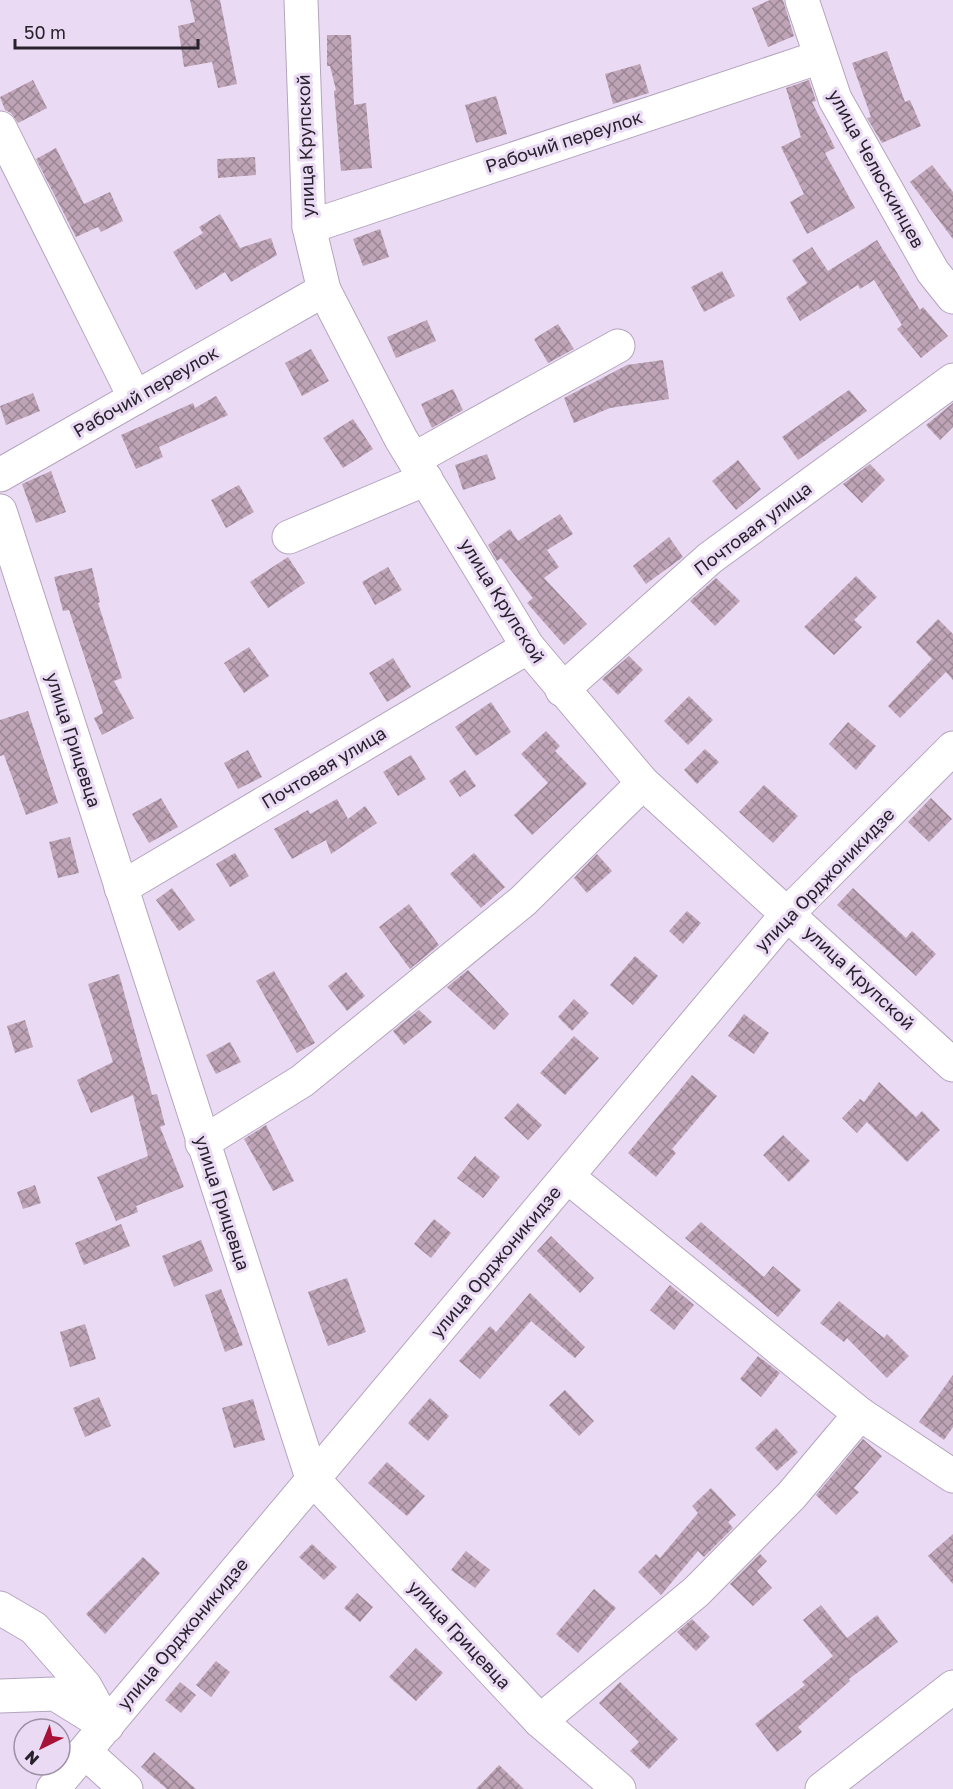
<svg xmlns="http://www.w3.org/2000/svg" width="953" height="1789" font-family="'Golos Text',sans-serif">
<style>
.building{fill:url(#building-cross-hatch)}
.lines{fill:none;stroke-linecap:round;stroke-linejoin:round}
.minor-casing{stroke:#b4a5be;stroke-width:35}
.minor{stroke:#fff;stroke-width:33}
.labels{text-anchor:middle;stroke-width:6;stroke-linejoin:round;paint-order:stroke}
.street-label{font-size:18px;fill:#28222c;stroke:#eadaf4}
</style>
<defs>
<pattern id="building-cross-hatch" width="8" height="8" patternUnits="userSpaceOnUse" patternTransform="scale(1.5)"><rect width="8" height="8" fill="#bea4b6"/><path d="M0 0l8 8M0 8l8-8" fill="none" stroke="#9a8594"/></pattern>
</defs>
<rect width="100%" height="100%" fill="#eadaf4"/>
<g class="building">
<polygon points="190,0 220,0 237,84 218,88 212,62 184,67 178,26 195,22"/>
<polygon points="770,0 783,0 794,36 768,47 752,8"/>
<polygon points="327,35 351,35 354,105 366,103 372,168 341,171 334,91 336,90 330,66 327,66"/>
<polygon points="887,51 905,102 910,100 921,126 882,143 867,118 871,117 852,63"/>
<polygon points="640,64 649,93 613,104 605,74"/>
<polygon points="33,80 47,108 18,123 11,113 5,110 0,97"/>
<polygon points="809,80 816,101 812,102 835,148 825,153 855,208 807,234 790,202 804,194 781,147 801,137 786,88"/>
<polygon points="496,96 507,134 476,143 465,105"/>
<polygon points="56,148 84,204 110,192 123,221 101,232 98,227 76,237 36,159"/>
<polygon points="255,157 256,175 218,178 217,159"/>
<polygon points="932,165 953,192 953,239 910,182"/>
<polygon points="220,214 240,248 271,238 277,255 231,282 225,272 196,290 173,252 203,233 199,227"/>
<polygon points="380,229 389,257 363,266 353,239"/>
<polygon points="877,240 920,310 923,307 948,336 921,358 897,329 902,325 874,280 860,289 858,285 800,321 786,298 807,283 792,260 812,247 828,271"/>
<polygon points="722,271 735,296 704,312 691,287"/>
<polygon points="427,320 436,341 396,358 387,337"/>
<polygon points="558,324 574,349 548,363 534,339"/>
<polygon points="311,349 329,381 302,396 285,363"/>
<polygon points="663,360 669,399 610,408 574,423 564,398 627,365"/>
<polygon points="453,389 463,410 432,428 421,404"/>
<polygon points="849,390 867,411 798,460 782,437"/>
<polygon points="33,393 40,411 6,425 0,406"/>
<polygon points="216,396 228,415 159,447 163,457 136,469 121,435 193,403 195,408"/>
<polygon points="953,403 953,427 940,440 926,425"/>
<polygon points="353,419 373,449 343,468 323,438"/>
<polygon points="487,454 496,479 463,490 455,465"/>
<polygon points="738,460 761,489 736,510 712,481"/>
<polygon points="870,464 885,480 862,503 843,484"/>
<polygon points="51,471 66,512 36,523 22,484"/>
<polygon points="239,485 254,512 226,528 211,500"/>
<polygon points="560,514 573,534 547,550 559,567 544,578 587,624 564,645 527,603 533,598 501,558 497,561 488,545 510,529 518,541"/>
<polygon points="669,537 683,557 646,584 633,566"/>
<polygon points="288,557 305,583 268,608 250,582"/>
<polygon points="388,567 402,590 375,605 362,582"/>
<polygon points="92,568 100,602 98,603 122,678 114,681 134,718 102,735 94,718 103,713 69,610 63,611 54,577"/>
<polygon points="856,576 877,597 854,620 862,627 834,655 804,627"/>
<polygon points="716,578 740,601 715,626 690,601"/>
<polygon points="938,619 953,634 953,680 946,672 900,718 888,706 932,659 916,642"/>
<polygon points="249,647 269,676 244,693 224,663"/>
<polygon points="629,656 643,670 618,695 602,679"/>
<polygon points="393,658 411,687 387,702 369,673"/>
<polygon points="689,696 713,720 688,745 664,721"/>
<polygon points="491,702 511,732 476,756 455,727"/>
<polygon points="28,711 58,803 26,815 4,755 0,756 0,720"/>
<polygon points="848,722 876,746 856,770 829,744"/>
<polygon points="546,731 560,746 555,751 587,784 532,835 514,815 548,783 521,754"/>
<polygon points="705,749 719,762 697,784 684,770"/>
<polygon points="248,750 262,777 238,789 224,763"/>
<polygon points="411,755 426,779 398,796 383,772"/>
<polygon points="465,770 476,786 460,797 449,781"/>
<polygon points="764,785 798,816 773,843 739,812"/>
<polygon points="161,798 178,827 149,843 132,814"/>
<polygon points="931,798 952,819 929,842 908,822"/>
<polygon points="337,799 348,819 365,806 377,823 331,854 326,840 292,859 274,829 308,810 310,814"/>
<polygon points="70,837 79,873 58,878 49,842"/>
<polygon points="235,853 249,876 230,887 216,864"/>
<polygon points="474,853 505,887 481,908 450,874"/>
<polygon points="597,854 612,871 587,893 574,878"/>
<polygon points="172,888 195,920 179,931 156,900"/>
<polygon points="853,888 906,938 912,931 936,954 916,976 837,905"/>
<polygon points="409,904 439,945 410,969 379,927"/>
<polygon points="687,911 701,923 683,944 669,931"/>
<polygon points="635,956 658,976 633,1005 610,985"/>
<polygon points="468,970 509,1014 494,1030 447,987"/>
<polygon points="274,971 315,1043 297,1053 256,981"/>
<polygon points="346,972 365,996 347,1011 328,986"/>
<polygon points="119,974 152,1095 157,1094 165,1125 160,1127 184,1187 136,1206 138,1212 116,1221 97,1177 148,1156 133,1095 91,1113 77,1080 113,1062 88,984"/>
<polygon points="574,999 589,1013 572,1031 558,1017"/>
<polygon points="419,1010 432,1022 404,1045 393,1031"/>
<polygon points="744,1014 769,1033 754,1054 728,1036"/>
<polygon points="25,1020 33,1047 15,1053 7,1026"/>
<polygon points="574,1036 599,1058 565,1095 540,1073"/>
<polygon points="230,1042 241,1062 216,1074 206,1055"/>
<polygon points="692,1075 717,1096 672,1149 676,1153 656,1177 628,1153"/>
<polygon points="879,1082 916,1117 922,1111 940,1130 907,1162 867,1122 857,1133 842,1118 860,1099 864,1102"/>
<polygon points="518,1103 542,1125 528,1140 504,1118"/>
<polygon points="266,1125 294,1181 273,1191 244,1139"/>
<polygon points="783,1135 810,1161 789,1182 763,1155"/>
<polygon points="475,1156 500,1177 483,1198 457,1178"/>
<polygon points="35,1185 41,1203 23,1209 17,1192"/>
<polygon points="434,1219 451,1233 431,1258 414,1244"/>
<polygon points="701,1222 764,1277 773,1266 801,1290 778,1317 685,1238"/>
<polygon points="121,1224 130,1246 84,1265 75,1243"/>
<polygon points="551,1236 594,1278 580,1293 537,1251"/>
<polygon points="201,1240 213,1271 174,1287 162,1256"/>
<polygon points="347,1278 366,1332 328,1346 308,1292"/>
<polygon points="670,1285 694,1305 674,1330 650,1310"/>
<polygon points="221,1289 243,1345 225,1352 205,1295"/>
<polygon points="530,1293 585,1347 575,1358 531,1321 480,1379 459,1361 490,1326 496,1332"/>
<polygon points="839,1301 884,1338 887,1334 909,1356 887,1378 847,1338 844,1342 820,1323"/>
<polygon points="85,1324 96,1359 70,1367 60,1332"/>
<polygon points="758,1356 780,1373 761,1397 740,1379"/>
<polygon points="953,1375 953,1427 944,1440 919,1422"/>
<polygon points="565,1390 594,1421 579,1436 549,1405"/>
<polygon points="99,1397 111,1426 85,1437 73,1408"/>
<polygon points="430,1398 449,1416 428,1441 408,1423"/>
<polygon points="253,1399 265,1440 234,1448 222,1408"/>
<polygon points="776,1428 798,1452 777,1471 755,1448"/>
<polygon points="863,1439 882,1456 854,1488 859,1492 836,1515 816,1495"/>
<polygon points="387,1462 425,1496 407,1516 368,1483"/>
<polygon points="711,1488 736,1515 728,1522 733,1528 704,1557 698,1551 661,1595 638,1572 656,1554 660,1558 698,1513 692,1506"/>
<polygon points="953,1534 953,1584 928,1556"/>
<polygon points="312,1544 337,1567 324,1580 299,1557"/>
<polygon points="466,1551 490,1570 475,1588 451,1570"/>
<polygon points="760,1554 767,1561 757,1571 772,1588 753,1606 730,1584"/>
<polygon points="143,1557 160,1573 105,1634 86,1614"/>
<polygon points="594,1589 616,1608 578,1653 556,1634"/>
<polygon points="357,1593 373,1607 360,1622 344,1608"/>
<polygon points="821,1605 847,1638 877,1615 898,1642 849,1679 850,1681 798,1727 802,1732 777,1752 755,1724 805,1685 802,1682 833,1656 803,1620"/>
<polygon points="692,1619 710,1637 696,1651 677,1632"/>
<polygon points="416,1648 443,1673 416,1701 389,1677"/>
<polygon points="216,1661 230,1672 211,1697 196,1685"/>
<polygon points="180,1682 196,1695 181,1713 165,1700"/>
<polygon points="620,1682 678,1739 649,1769 630,1751 639,1742 599,1703"/>
<polygon points="154,1752 196,1789 167,1789 141,1767"/>
<polygon points="499,1765 524,1789 476,1789"/>
</g>
<g class="lines">
<g class="minor-casing">
<g id="minor">
<polyline points="301,0 309,227 324,290 401,439 528,647 643,783 953,1065"/>
<polyline points="802,0 835,99 933,272 953,297"/>
<polyline points="0,128 135,398"/>
<polyline points="309,227 820,57"/>
<polyline points="414,459 618,346"/>
<polyline points="0,475 324,290"/>
<polyline points="0,511 312,1478 540,1721 619,1789"/>
<polyline points="289,537 426,479"/>
<polyline points="562,690 710,558 953,380"/>
<polyline points="121,888 528,647"/>
<polyline points="202,1143 302,1081 523,901 643,783"/>
<polyline points="860,1414 953,1476"/>
<polyline points="0,1608 34,1628 85,1686 107,1726"/>
<polyline points="0,1696 55,1694 105,1725"/>
<polyline points="540,1721 696,1592 791,1496 860,1414 568,1177"/>
<polyline points="85,1752 126,1789"/>
<polyline points="53,1789 788,913 953,748"/>
<polyline points="822,1789 953,1687"/>
</g>
</g>
<use href="#minor" class="minor"/>
</g>
<g class="labels">
<g class="street-label">
<text transform="translate(564 142) rotate(-18)" y="6">Рабочий переулок</text>
<text transform="translate(306 146) rotate(-92)" y="6">улица Крупской</text>
<text transform="translate(876 169) rotate(61)" y="6">улица Челюскинцев</text>
<text transform="translate(146 392) rotate(-30)" y="6">Рабочий переулок</text>
<text transform="translate(753 529) rotate(-37)" y="6">Почтовая улица</text>
<text transform="translate(502 601) rotate(58)" y="6">улица Крупской</text>
<text transform="translate(73 740) rotate(72)" y="6">улица Грицевца</text>
<text transform="translate(324 768) rotate(-31)" y="6">Почтовая улица</text>
<text transform="translate(825 880) rotate(-46)" y="6">улица Орджоникидзе</text>
<text transform="translate(859 978) rotate(43)" y="6">улица Крупской</text>
<text transform="translate(222 1203) rotate(72)" y="6">улица Грицевца</text>
<text transform="translate(496 1262) rotate(-50)" y="6">улица Орджоникидзе</text>
<text transform="translate(183 1634) rotate(-50)" y="6">улица Орджоникидзе</text>
<text transform="translate(459 1635) rotate(47)" y="6">улица Грицевца</text>
</g>
</g>
<g transform="translate(42 1747) rotate(223)"><circle r="28" fill="#eadaf4" stroke="#9c90a4" stroke-width="1.5"/>
<path d="M0-4.5L10 22L0 15L-10 22Z" fill="#a91238"/>
<text y="-9" font-size="16" font-weight="bold" text-anchor="middle" fill="#28222c">N</text>
</g>
<path d="M15 39v9h183v-9" fill="none" stroke="#28222c" stroke-width="3"/>
<text x="24" y="39" font-size="18" fill="#28222c" stroke="#eadaf4" stroke-width="4.5" paint-order="stroke">50 m</text>
</svg>
